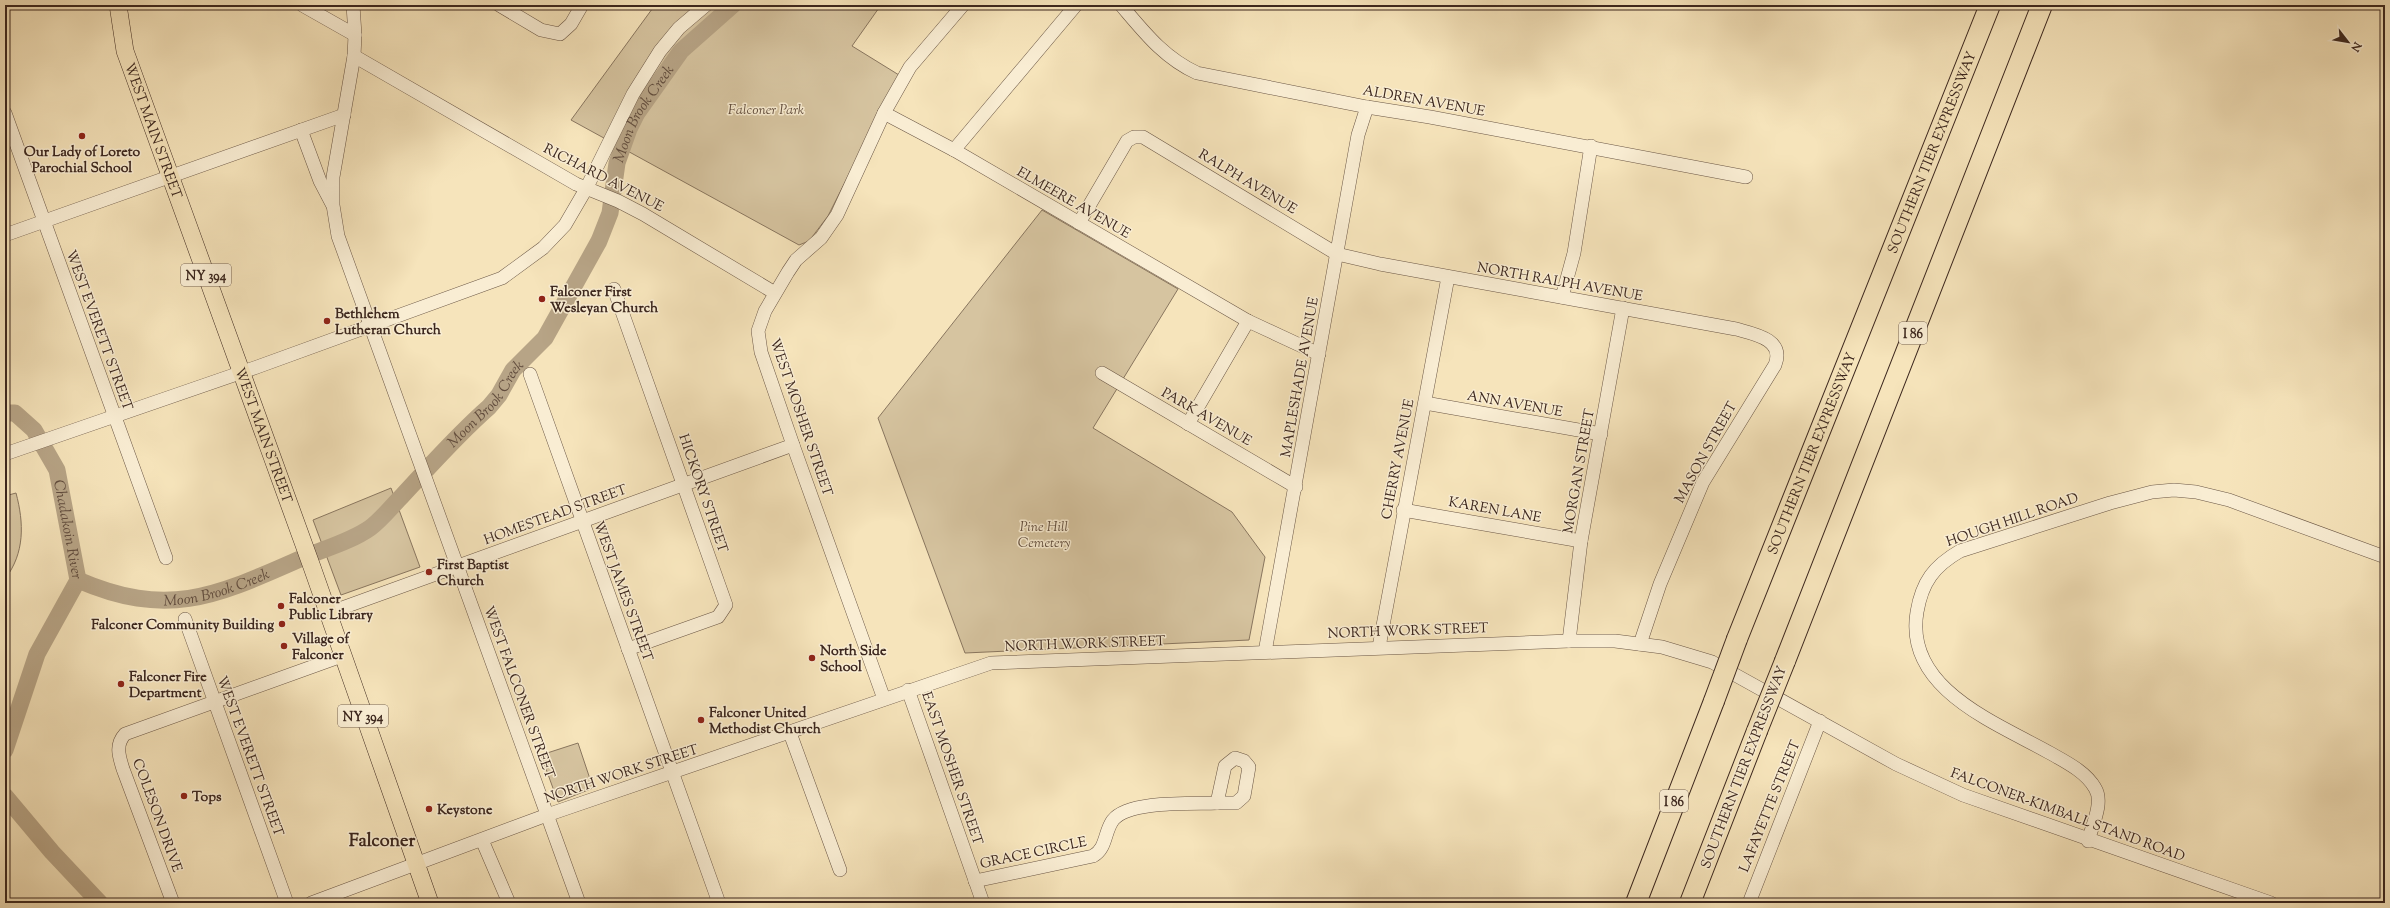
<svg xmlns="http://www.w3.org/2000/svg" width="2390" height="908" font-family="'Sorts Mill Goudy',serif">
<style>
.green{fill:#d6c4a0;stroke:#89765f}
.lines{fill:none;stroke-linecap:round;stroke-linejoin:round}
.river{stroke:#b7a486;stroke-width:17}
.minor-casing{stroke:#6a5645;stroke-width:14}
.major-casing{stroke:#3c271e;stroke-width:18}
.highway-casing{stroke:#3c271e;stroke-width:22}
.minor{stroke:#f9edd3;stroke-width:13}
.major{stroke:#f6e4bb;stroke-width:17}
.highway{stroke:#f6e4bb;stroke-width:20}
.highway-bridge-casing{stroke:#3c271e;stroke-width:22;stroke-linecap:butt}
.highway-bridge{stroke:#f6e4bb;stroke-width:20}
.poi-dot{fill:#8f2418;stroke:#f9edd3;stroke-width:1.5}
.labels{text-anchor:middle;stroke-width:3;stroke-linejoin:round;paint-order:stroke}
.shield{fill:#f9edd3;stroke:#756254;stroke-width:1}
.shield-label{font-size:13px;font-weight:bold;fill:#3c271e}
.street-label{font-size:14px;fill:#3c271e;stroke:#f9edd3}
.park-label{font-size:14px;font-style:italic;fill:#624e3e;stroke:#f9edd3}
.poi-label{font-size:14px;font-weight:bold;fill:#3c271e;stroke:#f9edd3;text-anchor:start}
.water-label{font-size:15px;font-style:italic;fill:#614c3d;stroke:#f9edd3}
.district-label{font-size:18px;font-weight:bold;fill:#3c271e;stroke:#f9edd3}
</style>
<rect width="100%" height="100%" fill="#f6e4bb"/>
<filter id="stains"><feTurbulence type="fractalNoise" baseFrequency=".005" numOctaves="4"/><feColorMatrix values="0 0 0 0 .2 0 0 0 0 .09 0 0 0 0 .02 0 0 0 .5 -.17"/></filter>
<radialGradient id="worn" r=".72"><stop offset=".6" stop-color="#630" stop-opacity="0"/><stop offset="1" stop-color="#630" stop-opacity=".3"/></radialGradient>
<g class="green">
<polygon points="655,5 881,5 852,46 899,75 828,216 809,241 799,245 571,120"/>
<polygon points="1042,210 1178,289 1093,428 1232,512 1265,557 1249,640 965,653 878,418"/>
<polygon points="391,488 420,567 341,595 313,520"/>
<path d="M 16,493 C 24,523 25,553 5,579 L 5,496 Z"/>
<polygon points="578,743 593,788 558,802 541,755"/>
</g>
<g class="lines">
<g class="river">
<path id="s1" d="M 5,413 L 15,413 L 34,430 L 57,470 L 78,580 L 37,654 L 5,750"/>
<path id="s2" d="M 78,580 C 168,619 216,596 300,559 C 323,549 350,542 370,528 C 381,520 392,506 402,496 C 430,466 457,435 489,407 L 499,395 L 513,370 L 545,338 L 599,241 L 610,213 L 617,163 L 629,129 L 637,113 L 681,51 L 733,5"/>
<polyline points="5,796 52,852 100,903"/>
</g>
<g class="minor-casing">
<g id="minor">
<polyline points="302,5 355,35"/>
<polyline points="353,5 355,35 354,56 333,177 333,205 338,236 579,903"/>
<polyline points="499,5 541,30 560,34 571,24 582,5"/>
<path d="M 1121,5 C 1144,32 1164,58 1197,73 L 1367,107 L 1430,117 L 1746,177"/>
<polyline points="354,56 576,184 618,201 643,214 775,293"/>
<polyline points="5,113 166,558"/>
<polyline points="884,113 954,150 1248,321 1319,354"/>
<polyline points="301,130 320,181 332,204"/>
<polyline points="954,150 1076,5"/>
<path d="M 1079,223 L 1127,141 L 1134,137 L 1143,137 L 1337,254 L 1380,264 L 1736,329 C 1754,334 1785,339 1775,365 L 1703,482 L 1660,584 L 1640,644"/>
<polyline points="5,235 344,115"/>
<polyline points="614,289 726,605 718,617 628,649"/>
<polyline points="1562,297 1574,253 1591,146"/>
<polyline points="1102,373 1296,487"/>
<polyline points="530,374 719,903"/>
<polyline points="1425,403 1601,434"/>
<polyline points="1188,424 1248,321"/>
<polyline points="5,454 257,367 502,278 543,248 565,225 586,189 633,94 660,51 679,28 706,5"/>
<polyline points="1403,510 1581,541"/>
<polyline points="328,613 793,445"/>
<polyline points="185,619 287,903"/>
<polyline points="1569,641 1581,541 1623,308"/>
<polyline points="1379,647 1448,277"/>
<polyline points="1265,652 1358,135 1367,107"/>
<polyline points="908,690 983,903"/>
<polyline points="884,699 793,445 761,352 758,331 765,311 788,272 796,260 821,238 837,215 884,113 910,67 963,5"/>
<polyline points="790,733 840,870"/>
<polygon points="1235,758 1244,761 1249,767 1244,796 1236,803 1217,803 1225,766"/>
<polyline points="482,840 509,903"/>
<path d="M 2088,841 C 2092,826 2104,802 2095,788 C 2086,772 2066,762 2050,753 C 1997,723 1904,689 1917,612 C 1922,582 1934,566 1960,551 L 2110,503 L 2152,492 L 2174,490 L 2196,492 L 2229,500 L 2385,557"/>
<path d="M 975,881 L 1093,856 C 1107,848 1104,832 1113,820 C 1129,800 1193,804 1217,803"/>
<path d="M 173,903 L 123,769 C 119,756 115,745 125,734 L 342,656"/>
<polyline points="311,903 547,815 991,663 1569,641 1615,641 1662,647 1712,662 1896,764 1963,795 2271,903"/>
<polyline points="1749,903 1820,721"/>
</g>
</g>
<g class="major-casing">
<g id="major">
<path id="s3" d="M 118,5 L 125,51 L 312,567 L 430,903"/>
</g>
</g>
<g class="highway-casing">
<g id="highway">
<path id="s4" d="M 1737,639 L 1990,5"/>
<polyline points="1785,661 2042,5"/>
<polyline points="1636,903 1714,701"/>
<polyline points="1690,903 1757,731"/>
</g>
</g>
<use href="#minor" class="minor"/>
<use href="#major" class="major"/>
<use href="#highway" class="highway"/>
<g class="highway-bridge-casing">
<g id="highway-bridge">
<polyline points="1714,701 1737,639"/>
<polyline points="1757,731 1785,661"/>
</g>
</g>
<use href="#highway-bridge" class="highway-bridge"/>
</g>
<g class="poi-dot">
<circle cx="82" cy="136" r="4"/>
<circle cx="542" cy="299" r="4"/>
<circle cx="327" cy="321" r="4"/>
<circle cx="429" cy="572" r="4"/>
<circle cx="281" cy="606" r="4"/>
<circle cx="282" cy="624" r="4"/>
<circle cx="284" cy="646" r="4"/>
<circle cx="812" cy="658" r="4"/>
<circle cx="121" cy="684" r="4"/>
<circle cx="701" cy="720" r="4"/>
<circle cx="184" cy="796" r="4"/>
<circle cx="429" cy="809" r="4"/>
</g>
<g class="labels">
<g class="shield">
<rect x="181" y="264" width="50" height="22" rx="3"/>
<rect x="1899" y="322" width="28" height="22" rx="3"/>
<rect x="338" y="705" width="50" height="22" rx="3"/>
<rect x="1660" y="790" width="28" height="22" rx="3"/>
</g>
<g class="shield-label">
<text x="206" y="280">NY 394</text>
<text x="1913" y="338">I 86</text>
<text x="363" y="721">NY 394</text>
<text x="1674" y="806">I 86</text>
</g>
<g class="street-label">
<text transform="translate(1424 100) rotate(10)" y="5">ALDREN AVENUE</text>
<text dy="5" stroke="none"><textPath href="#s3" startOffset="131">WEST MAIN STREET</textPath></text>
<text dy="5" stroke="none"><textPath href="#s4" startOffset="524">SOUTHERN TIER EXPRESSWAY</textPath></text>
<text transform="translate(604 177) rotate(27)" y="5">RICHARD AVENUE</text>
<text transform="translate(1248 181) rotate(31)" y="5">RALPH AVENUE</text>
<text transform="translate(1074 202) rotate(30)" y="5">ELMEERE AVENUE</text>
<text transform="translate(1560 281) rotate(10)" y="5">NORTH RALPH AVENUE</text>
<text transform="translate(100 330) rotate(70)" y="5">WEST EVERETT STREET</text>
<text transform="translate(1299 377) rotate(-80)" y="5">MAPLESHADE AVENUE</text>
<text transform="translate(1515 403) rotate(10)" y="5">ANN AVENUE</text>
<text transform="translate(1207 416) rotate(30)" y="5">PARK AVENUE</text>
<text transform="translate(802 417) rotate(71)" y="5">WEST MOSHER STREET</text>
<text dy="5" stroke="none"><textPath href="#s3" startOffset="455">WEST MAIN STREET</textPath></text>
<text transform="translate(1705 452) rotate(-61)" y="5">MASON STREET</text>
<text dy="5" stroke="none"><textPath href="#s4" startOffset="200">SOUTHERN TIER EXPRESSWAY</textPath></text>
<text transform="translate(1397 459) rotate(-79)" y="5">CHERRY AVENUE</text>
<text transform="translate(1578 471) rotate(-80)" y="5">MORGAN STREET</text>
<text transform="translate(704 493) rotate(71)" y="5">HICKORY STREET</text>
<text transform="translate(1495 509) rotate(10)" y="5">KAREN LANE</text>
<text transform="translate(555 514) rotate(-20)" y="5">HOMESTEAD STREET</text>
<text transform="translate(2012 519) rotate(-19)" y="5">HOUGH HILL ROAD</text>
<text transform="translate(624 591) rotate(70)" y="5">WEST JAMES STREET</text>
<text transform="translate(1408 630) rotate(-2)" y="5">NORTH WORK STREET</text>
<text transform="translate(1085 643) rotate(-2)" y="5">NORTH WORK STREET</text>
<text transform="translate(520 692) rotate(70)" y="5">WEST FALCONER STREET</text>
<text transform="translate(251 756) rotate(70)" y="5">WEST EVERETT STREET</text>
<text transform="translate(1743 767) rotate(-69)" y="5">SOUTHERN TIER EXPRESSWAY</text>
<text transform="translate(953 768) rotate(71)" y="5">EAST MOSHER STREET</text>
<text transform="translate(621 773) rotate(-18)" y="5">NORTH WORK STREET</text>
<text transform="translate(1769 806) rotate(-68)" y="5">LAFAYETTE STREET</text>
<text transform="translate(2068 814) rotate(20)" y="5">FALCONER-KIMBALL STAND ROAD</text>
<text transform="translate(158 815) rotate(70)" y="5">COLESON DRIVE</text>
<text transform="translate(1033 852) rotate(-12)" y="5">GRACE CIRCLE</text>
</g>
<g class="park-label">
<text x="766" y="114">Falconer Park</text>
<text x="1044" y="531">Pine Hill<tspan x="1044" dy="16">Cemetery</tspan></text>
</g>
<g class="poi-label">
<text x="82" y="156" text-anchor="middle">Our Lady of Loreto<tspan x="82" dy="16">Parochial School</tspan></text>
<text x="550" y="296">Falconer First<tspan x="550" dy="16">Wesleyan Church</tspan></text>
<text x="335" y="318">Bethlehem<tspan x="335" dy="16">Lutheran Church</tspan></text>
<text x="437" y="569">First Baptist<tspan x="437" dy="16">Church</tspan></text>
<text x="289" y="603">Falconer<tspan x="289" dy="16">Public Library</tspan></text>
<text x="274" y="629" text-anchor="end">Falconer Community Building</text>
<text x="292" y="643">Village of<tspan x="292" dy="16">Falconer</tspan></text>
<text x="820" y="655">North Side<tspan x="820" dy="16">School</tspan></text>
<text x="129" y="681">Falconer Fire<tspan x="129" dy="16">Department</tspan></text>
<text x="709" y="717">Falconer United<tspan x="709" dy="16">Methodist Church</tspan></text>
<text x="192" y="801">Tops</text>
<text x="437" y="814">Keystone</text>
</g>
<g class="water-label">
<text dy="5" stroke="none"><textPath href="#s2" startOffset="816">Moon Brook Creek</textPath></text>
<text dy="5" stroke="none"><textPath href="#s2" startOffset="479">Moon Brook Creek</textPath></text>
<text dy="5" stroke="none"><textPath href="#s1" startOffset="142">Chadakoin River</textPath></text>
<text dy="5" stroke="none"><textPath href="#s2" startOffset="143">Moon Brook Creek</textPath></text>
</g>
<g class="district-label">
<text x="382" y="846">Falconer</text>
</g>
</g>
<rect width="2390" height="908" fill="none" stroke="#f6e4bb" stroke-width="20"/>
<rect x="6" y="6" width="2378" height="896" fill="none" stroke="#3c271e" stroke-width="2"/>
<rect x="10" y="10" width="2370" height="888" fill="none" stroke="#3c271e"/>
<g transform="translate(2348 42) rotate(121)" stroke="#f9edd3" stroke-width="3" paint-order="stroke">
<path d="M0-3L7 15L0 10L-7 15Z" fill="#3c271e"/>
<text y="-6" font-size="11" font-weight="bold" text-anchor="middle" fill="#3c271e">N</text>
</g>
<rect width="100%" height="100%" filter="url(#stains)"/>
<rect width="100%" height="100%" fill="url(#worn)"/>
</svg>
